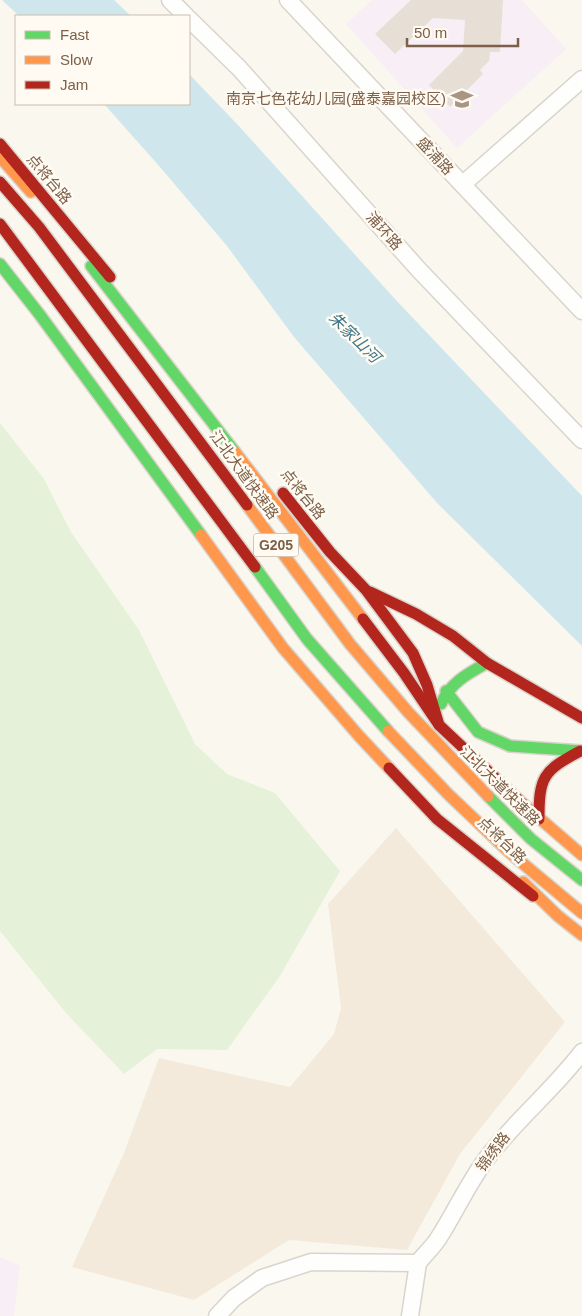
<svg xmlns="http://www.w3.org/2000/svg" width="582" height="1316" font-family="Helvetica,'Noto Sans SC',sans-serif">
<style>
.residential{fill:#f3eadc}
.education{fill:#f7eef6}
.green{fill:#e5f2d9}
.water{fill:#cfe7ec}
.building{fill:#e7dfd6}
.lines{fill:none;stroke-linecap:round;stroke-linejoin:round}
.street-casing{stroke:#d9d4cd;stroke-width:19}
.fast-casing{stroke:#dad3cb;stroke-width:14}
.slow-casing{stroke:#dad3cb;stroke-width:14}
.jam-casing{stroke:#dad3cb;stroke-width:14}
.street{stroke:#fefefd;stroke-width:16}
.fast{stroke:#63d668;stroke-width:11}
.slow{stroke:#ff974d;stroke-width:11}
.jam{stroke:#b3261e;stroke-width:11}
.labels{text-anchor:middle;stroke-width:5;stroke-linejoin:round;paint-order:stroke}
.shield{fill:#fffbf2;stroke:#a38e7c;stroke-width:1}
.shield-label{font-size:14px;font-weight:bold;fill:#7c604a}
.poi-label{font-size:15px;fill:#7c604a;stroke:#fffbf2;text-anchor:end}
.street-label{font-size:15px;fill:#7c604a;stroke:#fffbf2}
.water-label{font-size:16px;font-style:italic;fill:#3f7789;stroke:#fffbf2}
</style>
<rect width="100%" height="100%" fill="#faf7ef"/>
<polygon class="residential" points="396,828 565,1022 460,1154 407,1250 289,1240 194,1300 72,1267 124,1153 159,1058 290,1087 334,1034 341,1008 328,904"/>
<g class="education">
<polygon points="372,0 522,0 566,49 457,148 346,24"/>
<polygon points="0,1257 20,1266 14,1316 0,1316"/>
</g>
<polygon class="green" points="0,423 44,479 71,532 139,630 195,744 227,774 275,793 340,871 280,976 227,1050 157,1049 124,1074 66,1013 0,931"/>
<g class="water">
<polygon points="2,0 114,0 131,16 19,16"/>
<polygon points="189,74 238,125 395,299 582,496 582,646 437,503 294,337 227,246 160,167 104,104 189,104"/>
</g>
<polygon class="building" points="411,0 503,0 500,52 490,52 489,61 480,70 483,74 450,107 429,85 463,51 465,20 433,18 395,54 375,34"/>
<g class="lines">
<g class="street-casing">
<g id="street">
<polyline points="170,0 186,16"/>
<polyline points="288,0 582,311"/>
<polyline points="189,19 239,68 419,270 582,440"/>
<polyline points="463,184 582,79"/>
<path d="M 418,1263 C 424,1255 432,1248 438,1239 C 455,1213 468,1183 487,1158 C 516,1120 553,1090 582,1052"/>
<polyline points="217,1316 234,1298 262,1278 311,1262 418,1263"/>
<polyline points="410,1316 418,1263"/>
</g>
</g>
<g class="fast-casing">
<g id="fast">
<polyline points="0,264 40,315 201,535"/>
<polyline points="91,266 235,452"/>
<polyline points="255,567 307,639 388,731"/>
<polyline points="446,691 478,732 510,746 582,751"/>
<path d="M 441,704 C 450,683 467,674 487,663"/>
<polyline points="488,796 531,839 582,880"/>
</g>
</g>
<g class="slow-casing">
<g id="slow">
<polyline points="0,157 31,192"/>
<polyline points="235,452 363,619"/>
<polyline points="247,505 350,644 408,712 488,796"/>
<polyline points="201,535 283,648 359,736 389,768"/>
<polyline points="388,731 448,794 508,851 582,913"/>
<polyline points="523,804 582,855"/>
<polyline points="523,882 558,916 582,935"/>
</g>
</g>
<g class="jam-casing">
<g id="jam">
<polyline points="0,144 110,277"/>
<polyline points="0,182 39,227 247,505"/>
<polyline points="0,224 255,567"/>
<polyline points="283,493 330,552 366,590 413,653 427,685 439,725 523,804"/>
<polyline points="370,592 416,614 453,636 487,663 582,718"/>
<polyline points="363,619 404,673 439,725"/>
<polyline points="389,768 437,819 533,896"/>
<path d="M 539,819 C 539,777 543,771 580,751"/>
</g>
</g>
<use href="#street" class="street"/>
<use href="#fast" class="fast"/>
<use href="#slow" class="slow"/>
<use href="#jam" class="jam"/>
</g>
<defs>
<g id="school-bare" transform="scale(1.725)"><path d="M0-5L7-2L0 1L-7-2ZM-4 1L0 2.5L4 1V4Q0 6-4 4Z" fill="#a89584" stroke="#fffbf2" stroke-width="2.5" paint-order="stroke"/></g>
</defs>
<g fill-rule="evenodd">
<use href="#school-bare" x="462" y="99"/>
</g>
<g class="labels">
<rect class="shield" x="253.5" y="533.5" width="45" height="23" rx="4"/>
<g class="shield-label">
<text x="276" y="550">G205</text>
</g>
<g class="poi-label">
<text x="446" y="104">南京七色花幼儿园(盛泰嘉园校区)</text>
</g>
<g class="street-label">
<text transform="translate(435 156) rotate(47)" y="5">盛浦路</text>
<text transform="translate(49 179) rotate(50)" y="5">点将台路</text>
<text transform="translate(384 231) rotate(48)" y="5">浦环路</text>
<text transform="translate(244 475) rotate(54)" y="5">江北大道快速路</text>
<text transform="translate(303 494) rotate(51)" y="5">点将台路</text>
<text transform="translate(500 786) rotate(45)" y="5">江北大道快速路</text>
<text transform="translate(502 840) rotate(44)" y="5">点将台路</text>
<text transform="translate(493 1152) rotate(-53)" y="5">锦绣路</text>
</g>
<g class="water-label">
<text transform="translate(355 337) rotate(44)" y="6">朱家山河</text>
</g>
</g>
<rect x="15" y="15" width="175" height="90" fill="#fffbf2" stroke="#cbbdaf"/>
<rect x="25" y="31" width="25" height="8" fill="#63d668" stroke="#cbbdaf"/>
<text x="60" y="40" font-size="15" fill="#7c604a">Fast</text>
<rect x="25" y="56" width="25" height="8" fill="#ff974d" stroke="#cbbdaf"/>
<text x="60" y="65" font-size="15" fill="#7c604a">Slow</text>
<rect x="25" y="81" width="25" height="8" fill="#b3261e" stroke="#cbbdaf"/>
<text x="60" y="90" font-size="15" fill="#7c604a">Jam</text>
<path d="M407 38v8h111v-8" fill="none" stroke="#7c604a" stroke-width="2.5"/>
<text x="414" y="38" font-size="15" fill="#7c604a" stroke="#fffbf2" stroke-width="4" paint-order="stroke">50 m</text>
</svg>
